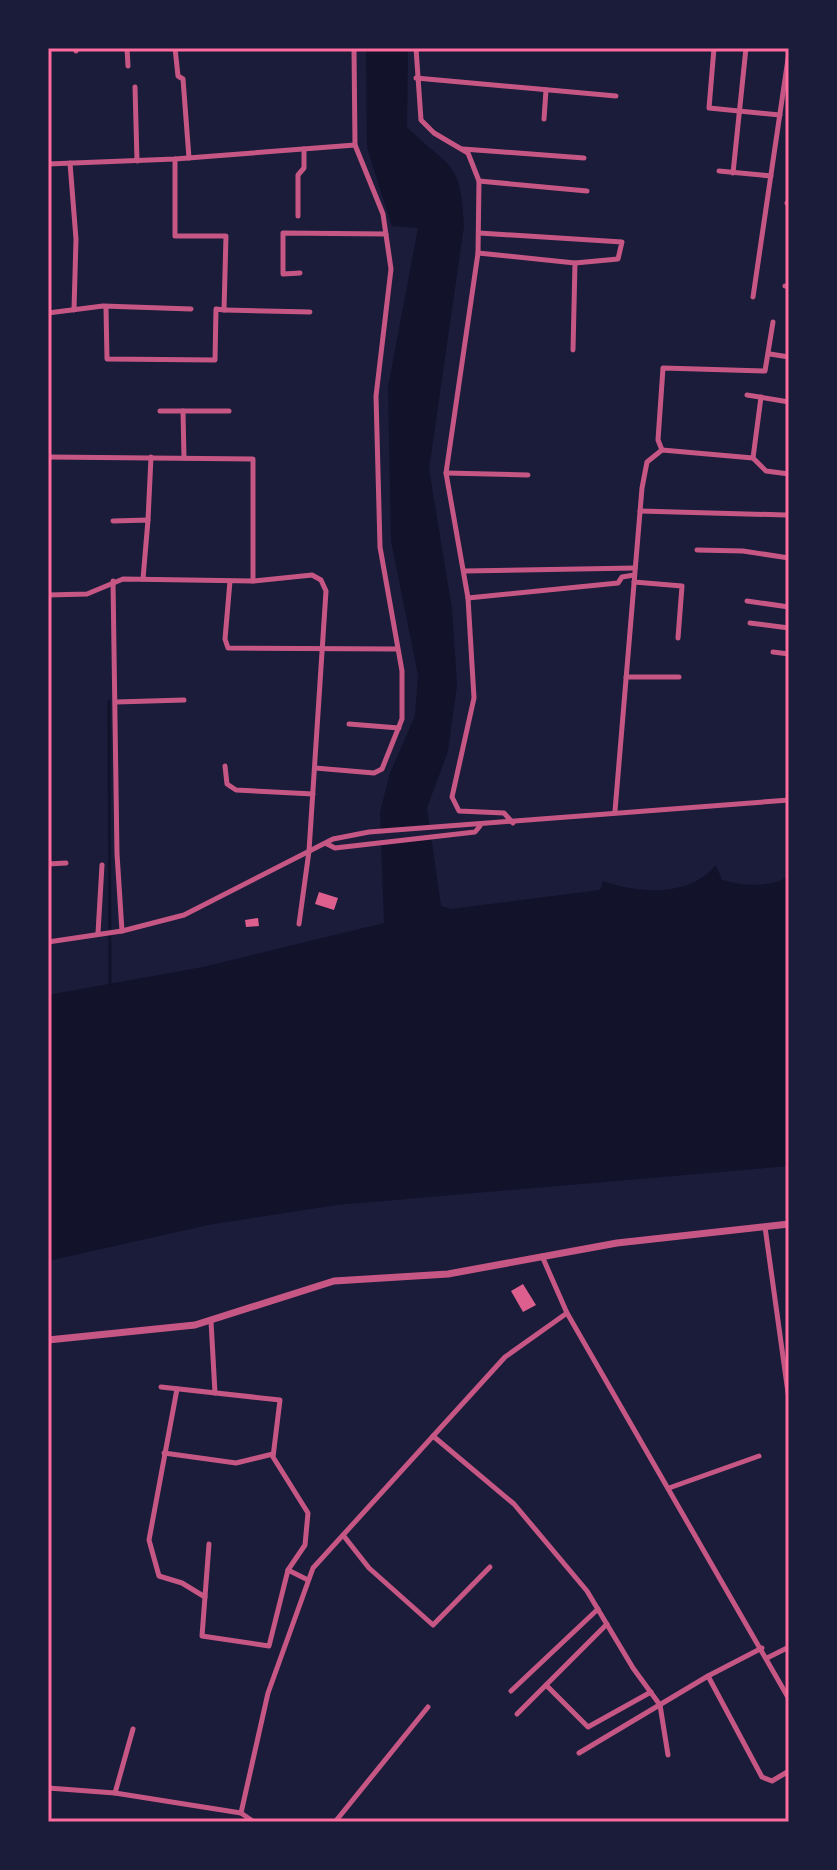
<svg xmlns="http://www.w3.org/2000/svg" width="837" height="1870" font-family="Inter,sans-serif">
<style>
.water{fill:#12122b}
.pier{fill:#1b1b3a}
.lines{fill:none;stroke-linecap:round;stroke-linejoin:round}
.stream{stroke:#12122b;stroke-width:3}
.building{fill:#dd5f8e}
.minor{stroke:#c65784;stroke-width:5}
.tertiary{stroke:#c65784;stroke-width:7}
.neatline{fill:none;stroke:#ff6b9d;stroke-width:3}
</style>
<rect width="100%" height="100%" fill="#1b1b3a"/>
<path class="water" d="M 366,48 L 408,48 L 407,127 C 450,170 461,158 464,226 L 429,469 L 452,609 L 457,685 L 448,751 L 427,808 L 441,906 L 451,909 L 600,890 L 603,881 C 640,894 689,897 716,865 L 722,880 C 742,886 771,888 789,876 L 789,1166 L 337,1205 L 208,1225 L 48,1261 L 48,995 L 203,967 L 384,923 L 380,812 L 390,773 L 415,716 L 418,675 L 391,541 L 388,387 L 418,228 L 392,226 L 367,148 Z"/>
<polygon class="pier" points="434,825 436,836 377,842 377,831"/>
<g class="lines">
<polyline class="stream" points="109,701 110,985"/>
</g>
<g class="building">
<polygon points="319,892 338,898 334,910 315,904"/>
<polygon points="258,918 259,926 246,927 245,920"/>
<polygon points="523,1284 536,1305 523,1312 511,1291"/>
</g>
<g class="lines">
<g class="minor">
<polyline points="76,48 76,51"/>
<polyline points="127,48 128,66"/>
<polyline points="175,48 178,76 183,79 189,158"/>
<polyline points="416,48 421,120 434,133 468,153 479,181 478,253 446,473 468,598 474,698 452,797 459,811 504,813 513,823"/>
<polyline points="714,48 709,108 780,115"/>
<polyline points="416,78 616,96"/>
<polyline points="135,87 137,161"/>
<polyline points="544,119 546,90"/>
<polyline points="463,149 584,158"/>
<polyline points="70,163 76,239 74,310"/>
<polyline points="48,164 175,159 355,145"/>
<polyline points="719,171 771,176"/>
<polyline points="733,173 746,48"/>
<polyline points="479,181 587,191"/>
<polyline points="787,203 789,203"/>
<polyline points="298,216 298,175 304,168 304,149"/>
<polyline points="479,233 622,242 618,259 575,263"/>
<polyline points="478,253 575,263 573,350"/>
<polyline points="300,273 283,274 283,233 386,234"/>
<polyline points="785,286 789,286"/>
<polyline points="753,297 789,52"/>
<polyline points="106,308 107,359 215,360 216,309 224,310 226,236 175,236 175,159"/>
<polyline points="224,310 310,312"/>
<polyline points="48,313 103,306 191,309"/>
<polyline points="770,354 789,357"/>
<polyline points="747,395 789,402"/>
<polyline points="160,411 229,411"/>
<polyline points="183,411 184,458"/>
<polyline points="662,450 658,440 663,368 765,371 773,322"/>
<polyline points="48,457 253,459 253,581"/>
<polyline points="753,458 761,397"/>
<polyline points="446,473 528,475"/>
<polyline points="640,511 786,515"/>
<polyline points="148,520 151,457"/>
<polyline points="113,521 148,520 143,579"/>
<polyline points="697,550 743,551 789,558"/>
<polyline points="464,571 635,568"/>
<polyline points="113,581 117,854 122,931"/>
<polyline points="230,581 225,639 228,648 396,649"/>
<polyline points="634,582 682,586 678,638"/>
<polyline points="48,595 87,594 123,579 253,581 312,575 321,580 326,591 309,851 299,924"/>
<polyline points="468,598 618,583 622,577 634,575"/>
<polyline points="747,601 789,607"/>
<polyline points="750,623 789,628"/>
<polyline points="773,652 789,654"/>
<polyline points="626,677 679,677"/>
<polyline points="116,702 184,700"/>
<polyline points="349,724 399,728"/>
<polyline points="225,766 227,784 236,790 313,794"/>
<polyline points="315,768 374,773 382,769 402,719 402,671 380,547 376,396 391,269 383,214 355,145 354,48"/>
<polyline points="615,811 642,488 647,462 662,450 753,458 766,471 789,474"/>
<polyline points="327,844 335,848 475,832 480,826"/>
<polyline points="48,864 66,863"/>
<polyline points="98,933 102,865"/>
<polyline points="48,942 122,931 184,915 333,839 369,832 789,800"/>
<polyline points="765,1227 789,1400"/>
<polyline points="542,1256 567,1313 789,1699"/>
<polyline points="211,1321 215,1393"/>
<polyline points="161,1387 280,1400 273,1457 308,1513 305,1545 288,1570 308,1580"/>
<polyline points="177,1389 149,1540 159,1576 182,1583 205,1597"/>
<polyline points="433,1436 514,1504 587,1591 633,1668 660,1705 668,1755"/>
<polyline points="164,1453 236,1463 273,1454"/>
<polyline points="669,1488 759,1456"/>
<polyline points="343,1535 369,1568 433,1625 490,1567"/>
<polyline points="209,1544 202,1636 269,1646 288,1570"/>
<polyline points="767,1658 789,1647"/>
<polyline points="708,1676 762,1648"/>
<polyline points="546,1685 588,1727 651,1692"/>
<polyline points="511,1691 598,1609"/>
<polyline points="517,1714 607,1624"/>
<polyline points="579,1753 708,1676 762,1777 772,1781 789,1771"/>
<polyline points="48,1788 115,1793 241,1813 254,1822"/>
<polyline points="115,1793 133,1729"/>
<polyline points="241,1813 268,1693 313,1568 505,1357 567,1313"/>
<polyline points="335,1822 428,1707"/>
</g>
<polyline class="tertiary" points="48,1340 195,1325 334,1281 448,1274 617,1243 789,1224"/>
</g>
<rect width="837" height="1870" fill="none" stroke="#1b1b3a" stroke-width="100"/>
<rect x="50" y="50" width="737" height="1770" class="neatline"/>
</svg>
